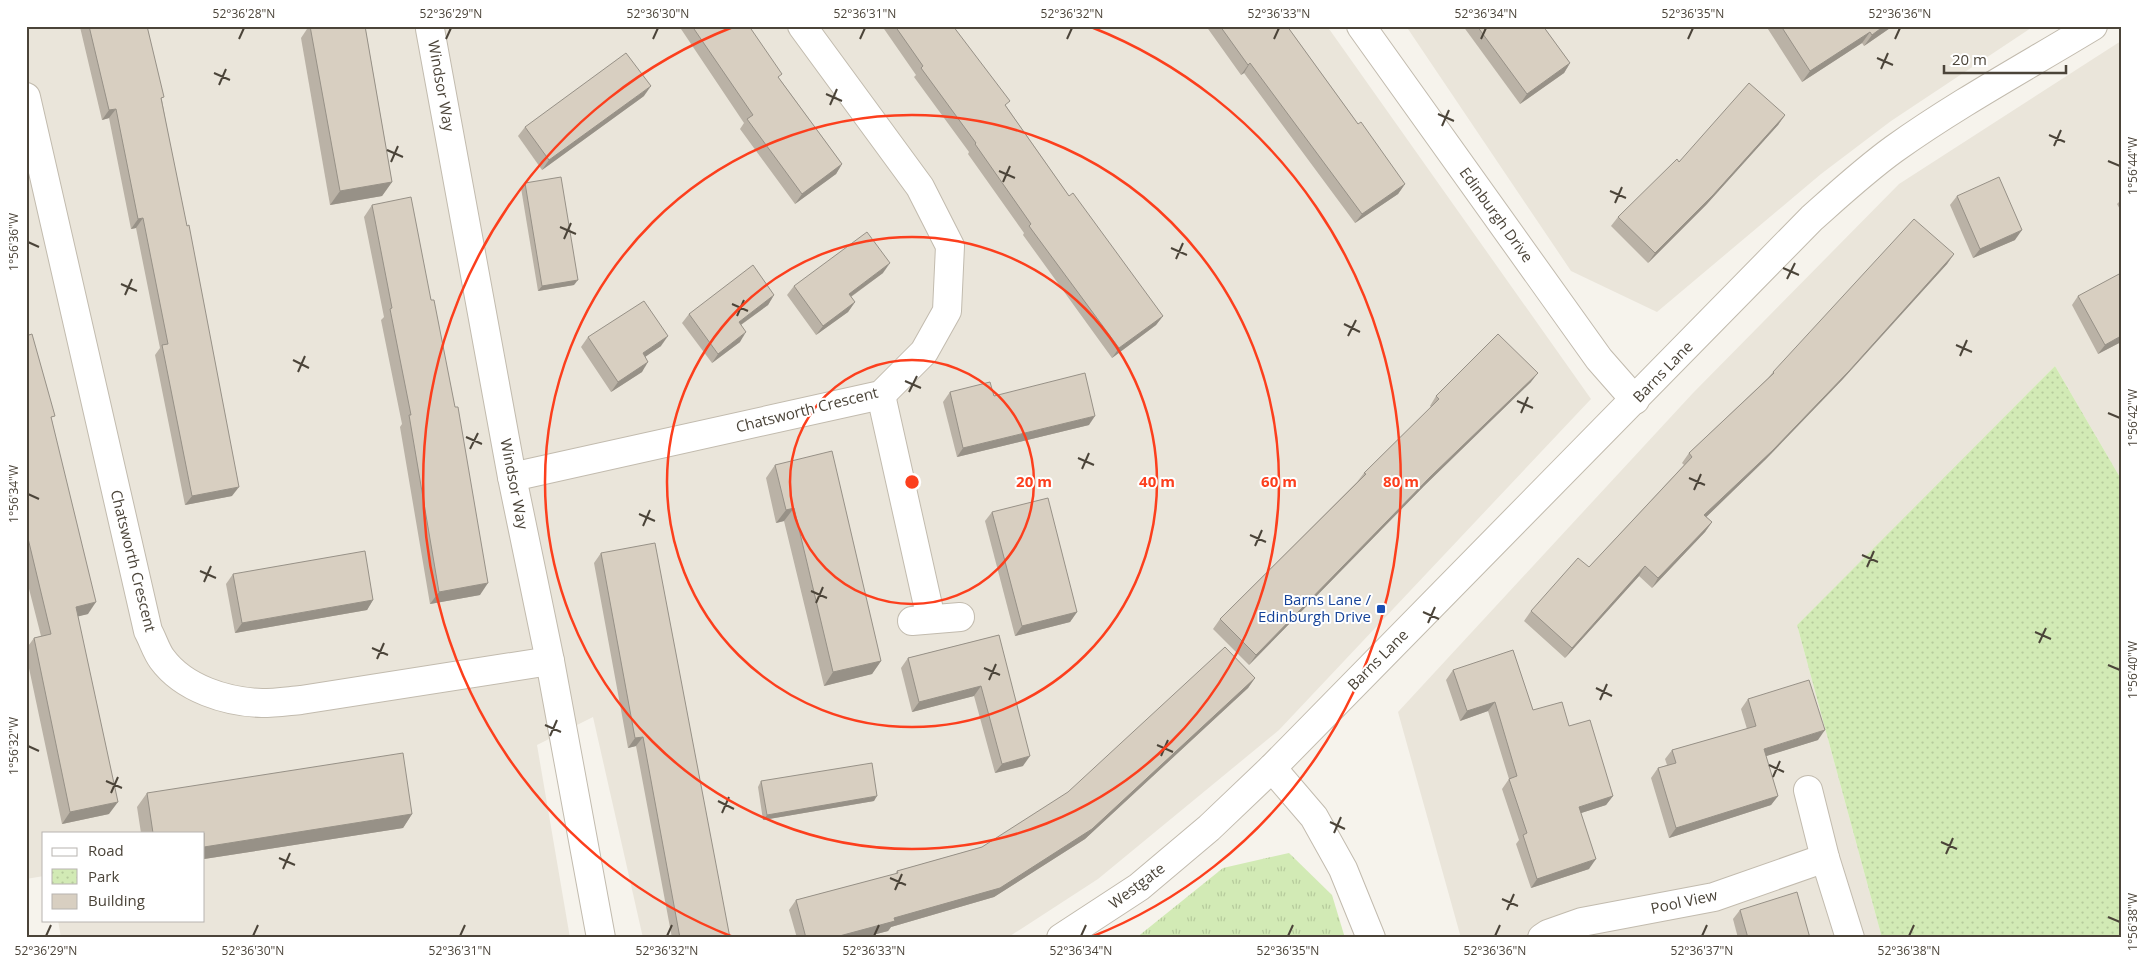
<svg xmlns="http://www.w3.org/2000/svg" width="2147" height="964" font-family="'Open Sans',sans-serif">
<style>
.residential{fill:#eae5da}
.grass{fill:url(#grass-tufts)}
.park{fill:url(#park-dots)}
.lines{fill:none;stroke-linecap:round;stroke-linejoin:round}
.minor-casing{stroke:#c2bbae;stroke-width:30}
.minor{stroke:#fff;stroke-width:28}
.wall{fill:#bab2a6}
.shaded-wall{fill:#979187}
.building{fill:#d8cfc1;stroke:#979187}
.ticks{fill:none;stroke:#4b4439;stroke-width:2}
.ring{fill:none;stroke:#fc3f1d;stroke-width:2.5}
.transit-dot{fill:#1a4fb4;stroke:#fff;stroke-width:2}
.labels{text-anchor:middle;stroke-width:4;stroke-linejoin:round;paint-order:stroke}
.street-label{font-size:15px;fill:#4b4439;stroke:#fff}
.transit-label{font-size:15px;fill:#164399;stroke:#fff;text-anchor:end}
.centre{fill:#fc3f1d;stroke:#fff;stroke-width:2.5}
.ring-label{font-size:15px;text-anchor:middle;font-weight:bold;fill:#fc3f1d;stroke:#fff;stroke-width:4;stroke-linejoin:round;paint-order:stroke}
.neatline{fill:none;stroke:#4b4439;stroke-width:2}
.ticks-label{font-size:12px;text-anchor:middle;fill:#4b4439}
</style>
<defs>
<pattern id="grass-tufts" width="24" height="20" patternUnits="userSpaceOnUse" patternTransform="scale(1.25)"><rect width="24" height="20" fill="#d2eab5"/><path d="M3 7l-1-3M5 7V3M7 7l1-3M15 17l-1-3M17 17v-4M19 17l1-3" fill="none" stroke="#b6ca9c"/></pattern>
<pattern id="park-dots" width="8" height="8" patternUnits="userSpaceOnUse" patternTransform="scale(1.25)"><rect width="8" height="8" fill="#d2eab5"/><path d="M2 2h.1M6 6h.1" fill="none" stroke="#b6ca9c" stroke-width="1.8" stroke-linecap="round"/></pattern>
</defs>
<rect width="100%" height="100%" fill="#f6f3ec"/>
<g class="residential">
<polygon points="26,26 1327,26 1591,399 1279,730 1098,879 1007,938 643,938 593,717 537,745 570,938 61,938 58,920 204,920 204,833 44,833 44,876 26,879"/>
<polygon points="1406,26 2034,26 1891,121 1821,174 1657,312 1571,271"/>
<polygon points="2121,41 2121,479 2055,366 1797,625 1882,938 1461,938 1398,712 1693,393 1899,184"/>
</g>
<polygon class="grass" points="1289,853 1332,895 1345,938 1136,938 1223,868"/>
<polygon class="park" points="2055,366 2121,479 2121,938 1882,938 1797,625"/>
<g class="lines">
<g class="minor-casing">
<g id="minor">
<polyline points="1361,26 1599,359 1635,400"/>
<polyline points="430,29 512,477 550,661 601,938"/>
<path d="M 26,97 L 148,631 C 153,640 156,651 162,659 C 184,689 227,702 262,703 C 275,703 289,701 301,700 L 550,661"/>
<polyline points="881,395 931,619"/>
<polyline points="512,477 881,395 924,352 947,311 950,246 920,187 802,26"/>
<polyline points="912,621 960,617"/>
<polyline points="1272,768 1314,817 1343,869 1371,938"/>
<polyline points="1808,790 1825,858 1850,938"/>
<path d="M 1061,938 L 1139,887 L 1209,828 L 1272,768 L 1812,218 C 1839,194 1865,170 1894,149 C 1957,104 2027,66 2093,26"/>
<polyline points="1542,938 1548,934 1582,922 1714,897 1825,858"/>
</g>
</g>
<use href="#minor" class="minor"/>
</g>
<g class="wall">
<polygon points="80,26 147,26 162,100 232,496 185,505 155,355 160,348 136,228 131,229 109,118 102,120 80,27"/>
<polygon points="309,26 365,26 392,182 382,196 330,205 301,38"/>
<polygon points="679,26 749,26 779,78 842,164 836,174 795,204 740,129 744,123"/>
<polygon points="882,26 953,26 1006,106 1069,196 1163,316 1156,325 1112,358 1023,235 1024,233 968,154 969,152 914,77 916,75"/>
<polygon points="1206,26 1287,26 1358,124 1405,184 1398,194 1355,223 1244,73 1241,75"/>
<polygon points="1463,26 1543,26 1570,63 1564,73 1520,104"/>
<polygon points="1766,26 1893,26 1864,46 1862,43 1802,82"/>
<polygon points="644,96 542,170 518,136 525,127"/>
<polygon points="1785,115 1778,125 1706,205 1648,263 1611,226 1618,217 1679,162"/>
<polygon points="525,183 574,285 538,291 521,188"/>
<polygon points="1957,196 2015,240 1973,258 1950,205"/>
<polygon points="2121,200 2121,211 2117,204"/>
<polygon points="372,205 480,595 430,604 400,427 402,424 381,320 384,317 364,217"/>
<polygon points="1954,254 1947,264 1842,380 1766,459 1706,517 1712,522 1705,532 1652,588 1639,576 1565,658 1524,621 1531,611 1589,567 1684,465 1682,463 1689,453 1768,378 1773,372"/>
<polygon points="883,273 851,297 855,302 848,312 816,335 787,295 794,286"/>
<polygon points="774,295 768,305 741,325 740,342 712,363 682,323 689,314"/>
<polygon points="2078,296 2121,342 2098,354 2072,305"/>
<polygon points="26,326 52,420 88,614 78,616 109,814 62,824 26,654 26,649 34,638 41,636 26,577"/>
<polygon points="588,337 661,346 645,357 642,372 611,392 581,347"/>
<polygon points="1531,382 1424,486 1249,665 1213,629 1220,619 1357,482 1364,473 1431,407 1430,406 1436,396"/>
<polygon points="950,392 994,396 1089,425 957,457 943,402"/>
<polygon points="775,465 881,661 872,674 824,686 784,521 776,523 766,478"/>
<polygon points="992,512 1077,612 1070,622 1015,636 985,521"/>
<polygon points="601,553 730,938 672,938 636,746 628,748 594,563"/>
<polygon points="233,574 373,600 367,610 235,633 226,584"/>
<polygon points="999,635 1023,766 995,773 974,696 912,712 901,668 908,658"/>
<polygon points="1453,670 1533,710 1569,726 1613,796 1606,805 1581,813 1589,869 1531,888 1516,844 1519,840 1502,789 1509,779 1488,711 1460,721 1446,680"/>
<polygon points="1255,678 1248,688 1085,839 994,897 891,927 888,931 861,938 797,938 789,910 796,900 895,874 897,871 982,847"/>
<polygon points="1748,699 1818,740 1766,756 1778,796 1771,805 1669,838 1651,778 1658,768 1667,765 1665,759 1672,750 1747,729 1741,709"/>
<polygon points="761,781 874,801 763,820 758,787"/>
<polygon points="147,793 412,814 403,828 204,859 204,833 141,833 137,807"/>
<polygon points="1740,910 1810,938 1738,938 1733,919"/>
</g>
<g class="shaded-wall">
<polygon points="1884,26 1893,26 1864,46 1872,35"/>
<polygon points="1870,32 1862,43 1802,82 1810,71"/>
<polygon points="1250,63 1244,73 1241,75 1248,65"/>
<polygon points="1570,63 1564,73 1520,104 1527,94"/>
<polygon points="651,86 644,96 542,170 549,160"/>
<polygon points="116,109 109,118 102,120 109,110"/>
<polygon points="1785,115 1778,125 1706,205 1648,263 1655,253"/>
<polygon points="842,164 836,174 795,204 802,194"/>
<polygon points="392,182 382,196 330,205 340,191"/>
<polygon points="1405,184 1398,194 1355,223 1362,214"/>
<polygon points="143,218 136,228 131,229 138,219"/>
<polygon points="2022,230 2015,240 1973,258 1980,249"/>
<polygon points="1954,254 1947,264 1842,380 1766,459 1698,525 1704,515"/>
<polygon points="890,263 883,273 842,303 849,294"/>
<polygon points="578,280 574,285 538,291 542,286"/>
<polygon points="774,295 768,305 732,331 739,322"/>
<polygon points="855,302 848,312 816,335 823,326"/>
<polygon points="1163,316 1156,325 1112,358 1119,348"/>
<polygon points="746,332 740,342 712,363 718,354"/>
<polygon points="668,336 661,346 636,363 643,353"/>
<polygon points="2121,336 2121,342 2098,354 2105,345"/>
<polygon points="648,362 642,372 611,392 618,382"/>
<polygon points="1538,373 1531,382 1424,486 1249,665 1256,655 1431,476"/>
<polygon points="1095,416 1089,425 957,457 963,448"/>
<polygon points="239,487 232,496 185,505 192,496"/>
<polygon points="794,508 784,521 776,523 786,510"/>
<polygon points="1712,522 1705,532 1652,588 1658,578"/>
<polygon points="1645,566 1639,576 1565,658 1572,648"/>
<polygon points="488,583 480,595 430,604 439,592"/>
<polygon points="373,600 367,610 235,633 242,623"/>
<polygon points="96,602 88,614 68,619 76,607"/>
<polygon points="1077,612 1070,622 1015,636 1022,626"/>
<polygon points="881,661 872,674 824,686 833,672"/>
<polygon points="1255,678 1248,688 1085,839 994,897 891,927 888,931 861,938 832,938 894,918"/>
<polygon points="981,686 974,696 912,712 919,702"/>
<polygon points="1495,702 1488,711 1460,721 1467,711"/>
<polygon points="1825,730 1818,740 1757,759 1764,749"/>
<polygon points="643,737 636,746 628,748 635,738"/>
<polygon points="1030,756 1023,766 995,773 1002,764"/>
<polygon points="877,796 874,801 763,820 767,815"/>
<polygon points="1613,796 1606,805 1572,816 1579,807"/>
<polygon points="1778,796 1771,805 1669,838 1676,828"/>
<polygon points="118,802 109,814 62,824 70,812"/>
<polygon points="412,814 403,828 204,859 204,847"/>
<polygon points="1596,859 1589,869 1531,888 1537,879"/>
</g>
<g class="building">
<polygon points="89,26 147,26 164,97 161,98 187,226 189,225 239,487 192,496 162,345 168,344 143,218 138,219 116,109 109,110"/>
<polygon points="310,26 365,26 392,182 340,191"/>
<polygon points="692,26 749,26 782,74 778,77 842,164 802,194 747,119 753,115"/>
<polygon points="895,26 953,26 1010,101 1005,105 1069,196 1073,193 1163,316 1119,348 1029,226 1031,224 975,144 976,143 921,68 923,66"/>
<polygon points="1220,26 1287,26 1358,124 1361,122 1405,184 1362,214 1250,63 1248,65"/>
<polygon points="1477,26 1543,26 1570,63 1527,94"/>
<polygon points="1781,26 1884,26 1872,35 1870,32 1810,71"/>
<polygon points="626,53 651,86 549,160 525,127"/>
<polygon points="1749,83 1785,115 1713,195 1655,253 1618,217 1677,159 1679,162"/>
<polygon points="561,177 578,280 542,286 525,183"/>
<polygon points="1999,177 2022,230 1980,249 1957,196"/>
<polygon points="411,197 431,300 434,300 455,407 458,407 488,583 439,592 409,415 411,415 390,309 392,308 372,205"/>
<polygon points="1914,219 1954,254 1849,371 1773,450 1704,515 1712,522 1658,578 1645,566 1572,648 1531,611 1578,558 1589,567 1692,457 1689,453 1774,373 1773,372"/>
<polygon points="867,232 890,263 849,294 855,302 823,326 794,286"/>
<polygon points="753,265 774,295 739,322 746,332 718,354 689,314"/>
<polygon points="2121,273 2121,336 2105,345 2078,296"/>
<polygon points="644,301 668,336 643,353 648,362 618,382 588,337"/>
<polygon points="26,326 29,335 32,334 55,416 51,417 96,602 76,607 118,802 70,812 34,638 51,634 26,530"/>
<polygon points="1498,334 1538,373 1431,476 1256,655 1220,619 1366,474 1364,473 1439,399 1436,396"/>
<polygon points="1085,373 1095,416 963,448 950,392 990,382 994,396"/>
<polygon points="832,451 881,661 833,672 794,508 786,510 775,465"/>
<polygon points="1048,498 1077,612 1022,626 992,512"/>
<polygon points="655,543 730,938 680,938 643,737 635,738 601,553"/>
<polygon points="365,551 373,600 242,623 233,574"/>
<polygon points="999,635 1030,756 1002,764 981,686 919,702 908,658"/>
<polygon points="1225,647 1255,678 1092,829 1000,888 894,918 895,921 832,938 806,938 796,900 898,873 897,871 982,847 1068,792"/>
<polygon points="1513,650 1533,710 1562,702 1569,726 1590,720 1613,796 1579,807 1596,859 1537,879 1523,835 1527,833 1509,779 1517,776 1495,702 1467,711 1453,670"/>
<polygon points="1809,680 1825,730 1764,749 1778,796 1676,828 1658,768 1676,763 1672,750 1756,726 1748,699"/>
<polygon points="403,753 412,814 204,847 204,833 153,833 147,793"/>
<polygon points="872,763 877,796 767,815 761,781"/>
<polygon points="1797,892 1810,938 1748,938 1740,910"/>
</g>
<path class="ticks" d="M 239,39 L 244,28M 446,39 L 451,28M 653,39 L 658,28M 860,39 L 865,28M 1067,39 L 1072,28M 1274,39 L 1279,28M 1481,39 L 1486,28M 1688,39 L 1693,28M 1895,39 L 1900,28M 1877,58 L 1893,65M 1881,69 L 1888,53M 214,73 L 230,80M 219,85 L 226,69M 826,94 L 842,101M 830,105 L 837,89M 1438,114 L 1454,121M 1442,126 L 1449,110M 2049,135 L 2065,142M 2054,146 L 2061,130M 387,150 L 403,157M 2108,161 L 2120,166M 391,162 L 398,146M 999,171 L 1015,178M 1003,182 L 1010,166M 1610,191 L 1626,198M 1615,203 L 1622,187M 560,227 L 576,234M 564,239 L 571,223M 28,242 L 39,247M 1171,248 L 1187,255M 1176,259 L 1183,243M 1783,268 L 1799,275M 1787,279 L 1795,263M 121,284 L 137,291M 125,295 L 132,279M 732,304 L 748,311M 737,316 L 744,300M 1344,324 L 1360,332M 1348,336 L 1356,320M 1956,345 L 1972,352M 1960,356 L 1967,340M 293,360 L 309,368M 298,372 L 305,356M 905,381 L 921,388M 909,392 L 917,376M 1517,401 L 1533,408M 1521,413 L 1528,397M 2108,413 L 2120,418M 466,437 L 482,444M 470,449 L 478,433M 1078,458 L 1094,465M 1082,469 L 1089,453M 1689,478 L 1705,485M 1694,490 L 1701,474M 28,494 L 39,499M 639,514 L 655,521M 643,526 L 650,510M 1250,535 L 1266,542M 1255,546 L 1262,530M 1862,555 L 1878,562M 1867,567 L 1874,551M 200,571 L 216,578M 204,582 L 211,566M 811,591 L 827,598M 816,603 L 823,587M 1423,612 L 1439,619M 1428,623 L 1435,607M 2035,632 L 2051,639M 2039,643 L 2046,628M 372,648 L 388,655M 377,659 L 384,643M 2108,665 L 2120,670M 984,668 L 1000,675M 989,680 L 996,664M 1596,688 L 1612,696M 1600,700 L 1607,684M 545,725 L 561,732M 550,736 L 557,720M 1157,745 L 1173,752M 28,746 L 39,751M 1161,756 L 1168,740M 1769,765 L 1784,772M 1773,777 L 1780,761M 106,781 L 122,788M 111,793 L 118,777M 718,801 L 734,809M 722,813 L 729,797M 1330,822 L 1345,829M 1334,833 L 1341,817M 1941,842 L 1957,849M 1946,854 L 1953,838M 279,858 L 295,865M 283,869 L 290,853M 890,878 L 906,885M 895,890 L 902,874M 1502,899 L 1518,906M 1507,910 L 1514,894M 2108,917 L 2120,922M 46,936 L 51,925M 253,936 L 258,925M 460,936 L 465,925M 667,936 L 672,925M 874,936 L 879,925M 1081,936 L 1086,925M 1288,936 L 1293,925M 1495,936 L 1500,925M 1702,936 L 1707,925M 1909,936 L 1914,925"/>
<g class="ring">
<circle cx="912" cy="482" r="122"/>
<circle cx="912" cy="482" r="245"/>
<circle cx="912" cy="482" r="367"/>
<path d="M733 937A489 489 0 0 1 733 27M1091 27A489 489 0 0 1 1091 937"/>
</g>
<rect class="transit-dot" x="1376" y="604" width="10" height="10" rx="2.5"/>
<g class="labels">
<g class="street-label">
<text transform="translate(441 86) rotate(80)" y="5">Windsor Way</text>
<text transform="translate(1496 215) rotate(54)" y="5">Edinburgh Drive</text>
<text transform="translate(1663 372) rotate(-46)" y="5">Barns Lane</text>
<text transform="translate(807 410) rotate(-14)" y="5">Chatsworth Crescent</text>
<text transform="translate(514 484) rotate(79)" y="5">Windsor Way</text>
<text transform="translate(133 561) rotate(76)" y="5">Chatsworth Crescent</text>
<text transform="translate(1378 660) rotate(-45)" y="5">Barns Lane</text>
<text transform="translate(1137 886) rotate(-37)" y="5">Westgate</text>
<text transform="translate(1684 902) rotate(-12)" y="5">Pool View</text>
</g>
<g class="transit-label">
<text x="1371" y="605">Barns Lane /<tspan x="1371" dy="17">Edinburgh Drive</tspan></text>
</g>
</g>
<circle cx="912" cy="482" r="8" class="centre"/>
<g class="ring-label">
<text x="1034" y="487">20 m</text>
<text x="1157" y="487">40 m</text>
<text x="1279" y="487">60 m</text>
<text x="1401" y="487">80 m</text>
</g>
<rect width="2147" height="964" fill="none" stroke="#ffffff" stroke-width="55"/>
<rect x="42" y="832" width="162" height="90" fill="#ffffff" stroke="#b7b4b0"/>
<rect x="52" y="848" width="25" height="8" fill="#ffffff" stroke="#b7b4b0"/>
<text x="88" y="856" font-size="15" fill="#4b4439">Road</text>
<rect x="52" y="869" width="25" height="15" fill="url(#park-dots)" stroke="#b7b4b0"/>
<text x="88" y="882" font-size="15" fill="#4b4439">Park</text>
<rect x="52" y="894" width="25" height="15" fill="#d8cfc1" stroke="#b7b4b0"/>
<text x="88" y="906" font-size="15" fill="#4b4439">Building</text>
<path d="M1944 65v8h122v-8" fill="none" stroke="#4b4439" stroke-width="2.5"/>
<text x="1952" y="65" font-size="15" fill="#4b4439" stroke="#ffffff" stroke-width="4" paint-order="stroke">20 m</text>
<rect x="28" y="28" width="2092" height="908" class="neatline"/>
<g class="ticks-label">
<text x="244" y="18">52°36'28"N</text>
<text x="451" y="18">52°36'29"N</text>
<text x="658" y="18">52°36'30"N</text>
<text x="865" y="18">52°36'31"N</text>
<text x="1072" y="18">52°36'32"N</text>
<text x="1279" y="18">52°36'33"N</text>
<text x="1486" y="18">52°36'34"N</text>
<text x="1693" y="18">52°36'35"N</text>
<text x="1900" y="18">52°36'36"N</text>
<text transform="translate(2133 166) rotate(-90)" y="4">1°56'44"W</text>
<text transform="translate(14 242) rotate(-90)" y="4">1°56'36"W</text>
<text transform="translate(2133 418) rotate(-90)" y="4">1°56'42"W</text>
<text transform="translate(14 494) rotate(-90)" y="4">1°56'34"W</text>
<text transform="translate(2133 670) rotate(-90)" y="4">1°56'40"W</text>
<text transform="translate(14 746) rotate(-90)" y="4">1°56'32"W</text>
<text transform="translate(2133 922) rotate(-90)" y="4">1°56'38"W</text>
<text x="46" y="955">52°36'29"N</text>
<text x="253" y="955">52°36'30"N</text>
<text x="460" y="955">52°36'31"N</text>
<text x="667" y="955">52°36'32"N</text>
<text x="874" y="955">52°36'33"N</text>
<text x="1081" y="955">52°36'34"N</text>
<text x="1288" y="955">52°36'35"N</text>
<text x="1495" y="955">52°36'36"N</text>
<text x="1702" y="955">52°36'37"N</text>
<text x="1909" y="955">52°36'38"N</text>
</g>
</svg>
